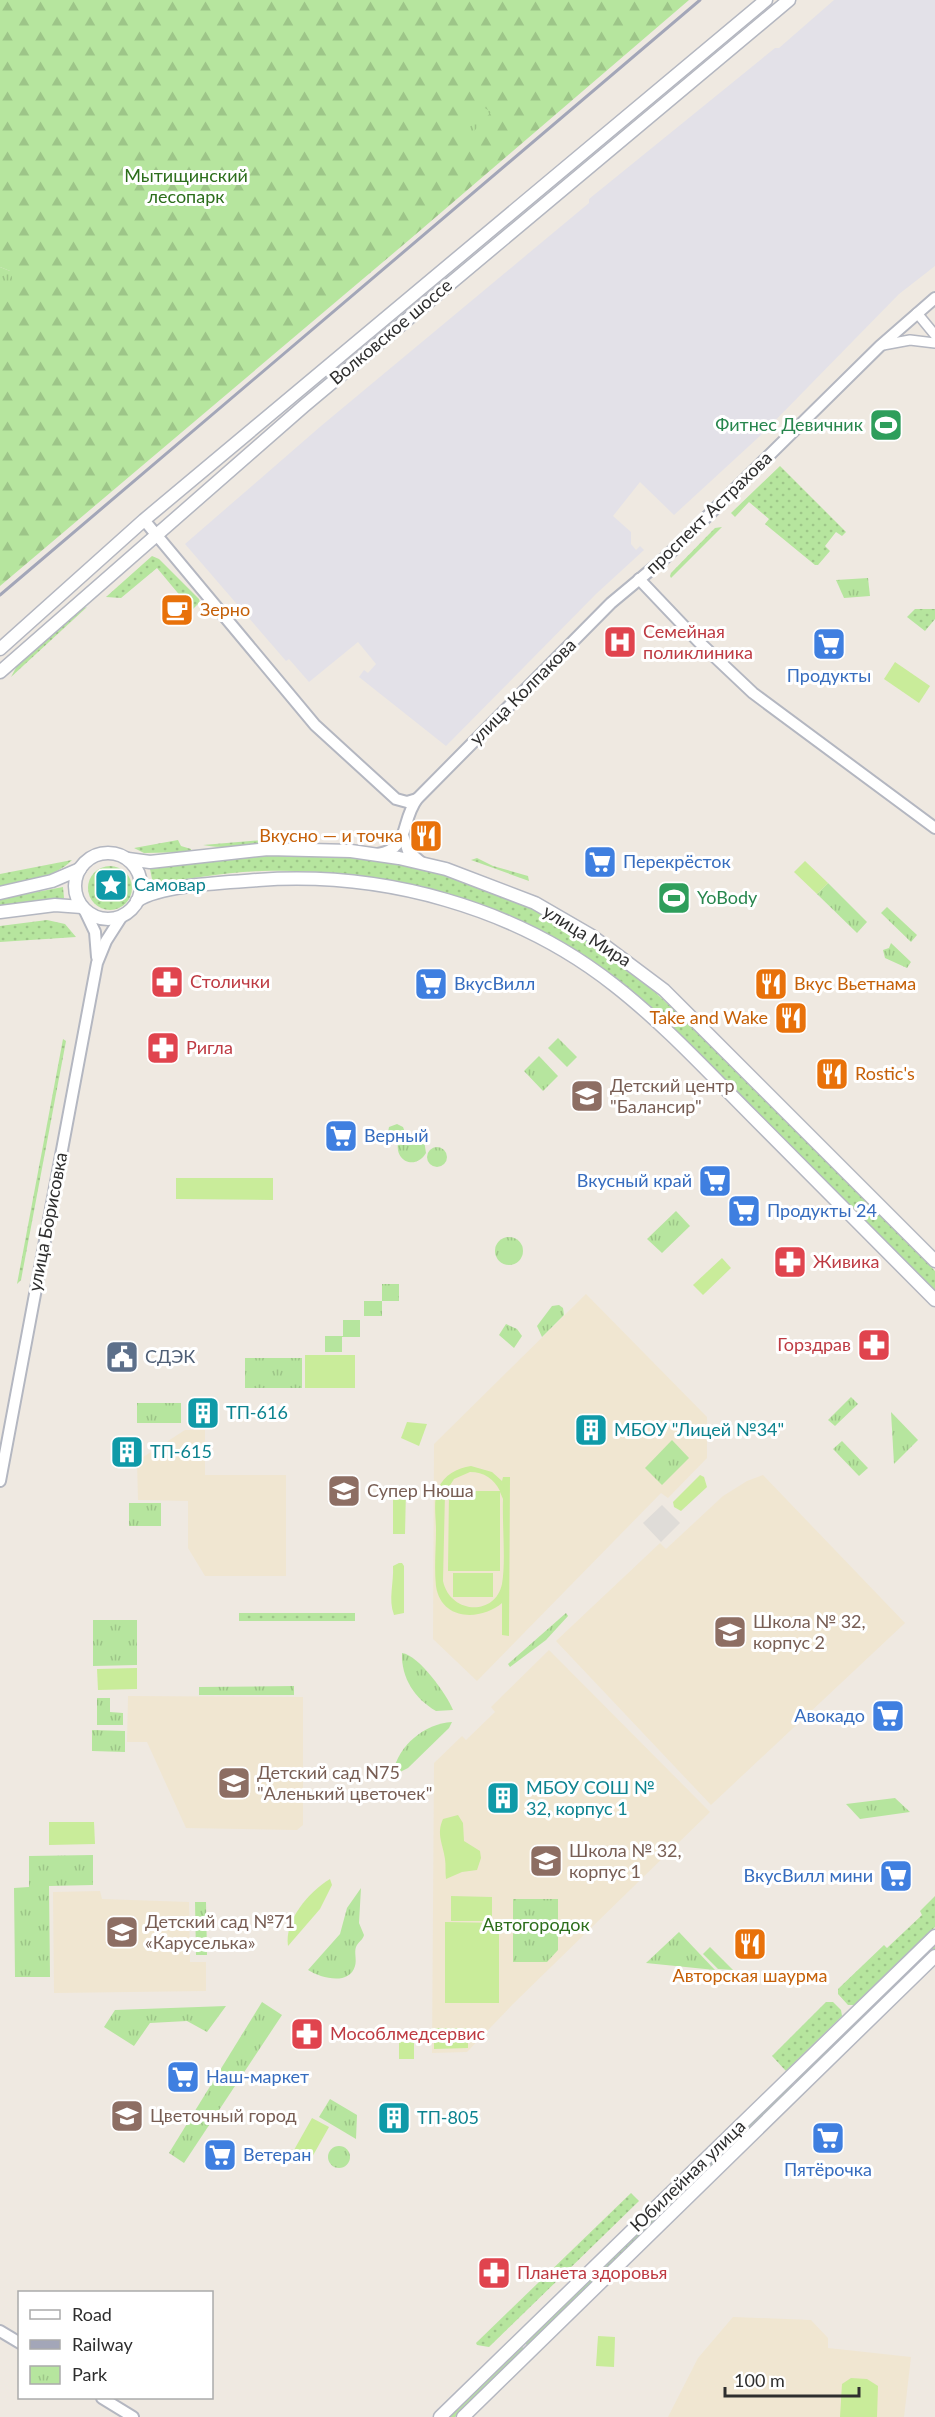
<svg xmlns="http://www.w3.org/2000/svg" width="935" height="2417" font-family="Lato,sans-serif">
<style>
.industrial{fill:#e3e1e8}
.education{fill:#f0e6d1}
.grass{fill:url(#grass-dots)}
.forest{fill:url(#forest-firs)}
.park{fill:url(#park-tufts)}
.pitch{fill:#c9ec9a;fill-rule:evenodd}
.plaza{fill:#dfdcd8}
.lines{fill:none;stroke-linecap:round;stroke-linejoin:round}
.minor-casing{stroke:#b4b7c1;stroke-width:12}
.tertiary-casing{stroke:#b4b7c1;stroke-width:14}
.secondary-casing{stroke:#b4b7c1;stroke-width:15}
.minor{stroke:#fff;stroke-width:9}
.tertiary{stroke:#fff;stroke-width:10}
.secondary{stroke:#fff;stroke-width:12}
.rail{stroke:#a3a6b8;stroke-width:3}
.labels{text-anchor:middle;stroke-width:6;stroke-linejoin:round;paint-order:stroke}
.park-label{font-size:18px;fill:#2c6e1b;stroke:#fff}
.street-label{font-size:18px;fill:#2e2e2e;stroke:#fff}
.leisure-label{font-size:18px;fill:#27864d;stroke:#fff;text-anchor:end}
.food-label{font-size:18px;fill:#c56008;stroke:#fff;text-anchor:start}
.health-label{font-size:18px;fill:#be3a42;stroke:#fff;text-anchor:start}
.shop-label{font-size:18px;fill:#366cbe;stroke:#fff;text-anchor:start}
.culture-label{font-size:18px;fill:#0d838f;stroke:#fff;text-anchor:start}
.education-label{font-size:18px;fill:#785e54;stroke:#fff;text-anchor:start}
.service-label{font-size:18px;fill:#4e5e75;stroke:#fff;text-anchor:start}
</style>
<defs>
<pattern id="grass-dots" width="8" height="8" patternUnits="userSpaceOnUse" patternTransform="scale(1.5)"><rect width="8" height="8" fill="#b6e59e"/><path d="M2 2h.1M6 6h.1" fill="none" stroke="#9dc588" stroke-width="1.8" stroke-linecap="round"/></pattern>
<pattern id="forest-firs" width="22" height="20" patternUnits="userSpaceOnUse" patternTransform="scale(1.5)"><rect width="22" height="20" fill="#b6e59e"/><path d="M5 1l3.5 6h-7zM16 11l3.5 6h-7z" fill="#9dc588"/></pattern>
<pattern id="park-tufts" width="24" height="20" patternUnits="userSpaceOnUse" patternTransform="scale(1.5)"><rect width="24" height="20" fill="#b6e59e"/><path d="M3 7l-1-3M5 7V3M7 7l1-3M15 17l-1-3M17 17v-4M19 17l1-3" fill="none" stroke="#9dc588"/></pattern>
</defs>
<rect width="100%" height="100%" fill="#efe9e1"/>
<polygon class="industrial" points="834,0 935,0 935,266 899,294 761,435 674,515 640,482 613,516 631,532 631,544 636,550 640,546 644,550 596,594 446,746 359,677 364,670 368,673 376,664 358,642 309,682 289,659 286,661 185,544 321,426 589,203 589,199 775,48 779,48"/>
<g class="education">
<polygon points="586,1294 707,1417 707,1458 668,1498 661,1493 477,1681 433,1639 434,1444"/>
<polygon points="185,1430 205,1430 205,1475 286,1475 286,1576 205,1576 188,1548 188,1501 138,1500 137,1461"/>
<polygon points="763,1475 905,1623 711,1805 556,1641 660,1543 666,1549 723,1496 747,1481"/>
<polygon points="549,1650 710,1812 513,2004 467,2052 432,2053 434,1763 462,1736 466,1740 495,1712 491,1707"/>
<polygon points="128,1696 303,1697 303,1825 297,1830 186,1828 147,1742 127,1742"/>
<polygon points="100,1891 102,1899 189,1902 190,1962 206,1962 206,1991 54,1993 53,1892"/>
<polygon points="733,2317 811,2320 828,2338 828,2348 911,2357 904,2417 668,2417 698,2358"/>
</g>
<g class="grass">
<polygon points="780,466 846,532 842,536 836,532 825,546 830,551 818,565 815,565 765,524 769,519 749,502 735,517 731,513"/>
<polygon points="722,527 671,578 670,576 671,573 715,528"/>
<polygon points="152,556 159,559 199,599 200,602 192,610 157,568 121,598 106,597"/>
<polygon points="87,607 11,677 18,664 78,610"/>
<polygon points="915,609 935,609 935,619 925,631 907,617"/>
<path d="M 287,838 C 262,846 230,850 203,845 Z"/>
<polygon points="178,840 181,846 191,849 191,852 144,853 134,848"/>
<path d="M 277,854 C 319,855 362,857 403,865 C 472,878 554,913 610,955 C 661,993 704,1040 749,1085 C 812,1146 873,1209 935,1271 L 935,1292 L 671,1028 C 657,1015 643,1000 627,988 C 525,905 393,867 262,871 C 225,872 189,879 153,884 L 150,869 L 245,856 Z"/>
<polygon points="477,858 493,866 528,876 529,881 471,860"/>
<path d="M 72,860 C 53,879 24,882 0,887 L 0,874 Z"/>
<circle cx="110" cy="888" r="22"/>
<polygon points="63,887 64,898 0,907 0,899"/>
<polygon points="47,920 65,924 76,937 0,942 0,926"/>
<polygon points="63,1039 66,1041 21,1280 17,1284"/>
<rect x="239" y="1613" width="116" height="8"/>
<polygon points="935,1896 935,1927 855,2005 848,2005 838,1994 838,1989 884,1945 887,1948 922,1915 920,1911"/>
<polygon points="935,1943 935,1950 798,2083 795,2080"/>
<polygon points="826,2002 833,2002 841,2010 842,2016 786,2071 772,2056"/>
<polygon points="791,2084 794,2087 528,2346 525,2343"/>
<polygon points="631,2193 639,2201 489,2347 477,2345 476,2343"/>
<polygon points="522,2347 525,2349 455,2417 450,2417"/>
</g>
<polygon class="forest" points="0,0 689,0 409,240 0,586 0,302 7,301 10,271 0,267"/>
<g class="park">
<polygon points="476,102 491,112 468,138 454,127"/>
<polygon points="0,267 10,271 14,284 7,302 0,302"/>
<polygon points="868,578 870,596 844,598 836,580"/>
<polygon points="828,883 867,922 857,933 817,894"/>
<polygon points="887,907 917,935 911,942 881,913"/>
<polygon points="891,943 911,962 907,968 885,958 883,950 889,948"/>
<polygon points="558,1038 577,1057 567,1067 548,1048"/>
<polygon points="539,1056 558,1076 543,1091 524,1071"/>
<path d="M 397,1124 L 403,1127 L 406,1135 L 417,1134 L 424,1140 L 426,1153 C 416,1170 395,1162 398,1143 L 392,1142 L 387,1137 L 389,1127 Z"/>
<circle cx="437" cy="1157" r="10"/>
<polygon points="676,1211 690,1226 662,1253 647,1239"/>
<circle cx="509" cy="1251" r="14"/>
<polygon points="382,1284 399,1284 399,1301 382,1301 382,1316 364,1316 364,1301 382,1301"/>
<polygon points="559,1305 563,1308 564,1315 542,1337 537,1326 552,1306"/>
<polygon points="343,1320 360,1320 360,1337 342,1337 342,1352 325,1352 325,1336 343,1336"/>
<polygon points="506,1324 517,1329 522,1336 514,1348 499,1335"/>
<rect x="245" y="1358" width="57" height="30"/>
<polygon points="851,1397 858,1404 835,1426 828,1420"/>
<rect x="137" y="1403" width="44" height="20"/>
<polygon points="891,1412 918,1440 894,1464"/>
<polygon points="672,1440 689,1458 662,1485 645,1468"/>
<polygon points="842,1441 868,1468 859,1476 833,1449"/>
<rect x="129" y="1503" width="32" height="23"/>
<polygon points="566,1613 568,1616 546,1640 510,1667 508,1664"/>
<polygon points="93,1620 137,1620 137,1665 93,1666"/>
<path d="M 402,1653 C 419,1655 447,1695 453,1710 L 436,1711 C 415,1699 401,1678 402,1653 Z"/>
<polygon points="294,1686 294,1695 199,1695 199,1687"/>
<polygon points="97,1698 110,1698 110,1712 123,1713 123,1725 97,1725"/>
<path d="M 452,1722 L 449,1728 L 408,1768 L 400,1772 L 393,1772 C 399,1745 424,1724 452,1722 Z"/>
<polygon points="92,1730 125,1731 125,1752 92,1751"/>
<polygon points="895,1798 910,1812 860,1819 846,1804"/>
<polygon points="93,1855 93,1885 49,1886 50,1977 15,1977 14,1888 29,1887 29,1856"/>
<path d="M 361,1888 L 359,1923 L 364,1935 C 363,1940 358,1942 356,1947 C 354,1952 357,1960 355,1966 C 349,1986 321,1978 308,1970 L 340,1934 L 347,1908 Z"/>
<polygon points="513,1899 558,1899 558,1950 547,1962 513,1962"/>
<polygon points="195,1902 206,1902 207,1955 196,1955"/>
<polygon points="679,1932 715,1970 646,1963"/>
<polygon points="710,1947 733,1970 718,1969 703,1954"/>
<polygon points="262,2002 282,2015 184,2163 169,2153"/>
<polygon points="226,2006 207,2032 187,2021 150,2023 134,2046 104,2027 115,2010"/>
<polygon points="330,2099 357,2115 356,2139 319,2117"/>
<circle cx="339" cy="2157" r="11"/>
</g>
<g class="pitch">
<polygon points="895,662 930,686 919,703 884,679"/>
<polygon points="805,861 828,883 817,894 794,872"/>
<polygon points="176,1178 273,1178 273,1200 176,1199"/>
<polygon points="722,1258 731,1268 703,1295 693,1285"/>
<rect x="305" y="1355" width="50" height="33"/>
<polygon points="407,1422 427,1424 419,1446 401,1438"/>
<path d="M 471,1466 L 492,1472 L 502,1481 L 503,1477 L 510,1477 L 509,1636 L 502,1635 L 502,1603 C 481,1621 441,1621 436,1586 C 434,1568 436,1548 436,1530 C 436,1518 433,1501 438,1489 C 444,1475 457,1468 471,1466 ZM 470,1472 C 484,1472 494,1479 500,1491 L 449,1491 L 448,1571 L 500,1571 L 500,1492 L 503,1499 C 502,1524 506,1561 502,1584 C 495,1617 450,1614 443,1581 L 445,1493 L 454,1479 Z"/>
<polygon points="700,1475 704,1477 707,1487 681,1511 674,1507 673,1502"/>
<polygon points="396,1485 406,1489 405,1534 393,1534 393,1489"/>
<path d="M 399,1563 L 402,1563 L 404,1566 L 404,1613 L 394,1615 C 388,1599 394,1583 393,1566 Z"/>
<rect x="453" y="1573" width="40" height="24"/>
<polygon points="137,1668 137,1689 98,1690 97,1669"/>
<path d="M 458,1815 L 463,1823 L 464,1841 L 480,1851 L 481,1858 L 477,1870 L 462,1872 L 446,1879 C 445,1872 446,1865 445,1859 C 443,1844 436,1834 443,1819 Z"/>
<polygon points="49,1822 94,1822 95,1844 49,1845"/>
<path d="M 330,1879 L 332,1885 L 320,1909 L 288,1946 C 284,1920 309,1892 330,1879 Z"/>
<polygon points="451,1896 492,1897 492,1921 451,1921"/>
<polygon points="445,1922 499,1923 499,2003 445,2003"/>
<polygon points="434,2028 468,2028 468,2048 434,2049"/>
<rect x="399" y="2033" width="15" height="26"/>
<polygon points="312,2118 329,2127 311,2159 294,2150"/>
<polygon points="598,2336 615,2337 614,2367 596,2366"/>
<polygon points="851,2378 867,2379 878,2386 877,2417 840,2417 842,2384"/>
</g>
<polygon class="plaza" points="662,1505 680,1523 661,1542 643,1523"/>
<g class="lines">
<g class="minor-casing">
<g id="minor">
<polyline points="917,313 935,335"/>
<polyline points="883,345 910,340 935,343"/>
</g>
</g>
<g class="tertiary-casing">
<g id="tertiary">
<polyline points="144,520 315,725 396,799 407,802 417,799"/>
<polyline points="639,579 698,641 753,693 935,828"/>
<polyline points="403,835 408,851 422,863"/>
<path d="M 378,854 C 411,848 400,822 417,799 L 611,603 L 665,558 L 880,346 L 935,298"/>
<polyline points="85,911 95,932 97,957"/>
<polyline points="0,1481 97,963 106,941 122,916"/>
<polyline points="0,2331 20,2343"/>
<polyline points="102,2398 133,2417"/>
</g>
</g>
<g class="secondary-casing">
<g id="secondary">
<polyline points="0,649 144,520 766,0"/>
<polyline points="0,672 304,406 789,0"/>
<circle cx="108" cy="886" r="33"/>
<polyline points="128,859 150,862 268,849 351,851 399,858 446,869 535,903 592,936 664,990 935,1261"/>
<polyline points="0,893 52,881 80,869"/>
<path d="M 137,901 C 158,885 230,882 258,880 C 383,871 515,907 614,985 C 664,1024 708,1072 753,1117 C 814,1178 874,1239 935,1300"/>
<polyline points="0,912 55,905 82,907"/>
<polyline points="440,2417 935,1936"/>
<polyline points="463,2417 935,1956"/>
</g>
</g>
<use href="#minor" class="minor"/>
<use href="#tertiary" class="tertiary"/>
<use href="#secondary" class="secondary"/>
<polyline class="rail" points="0,595 700,0"/>
</g>
<defs>
<g id="stadium-square" transform="scale(1.725)"><rect x="-9" y="-9" width="18" height="18" rx="4" fill="#2e9e5b" stroke="#fff"/><path d="M0-5a6.5 5 0 1 0 0 10a6.5 5 0 1 0 0-10ZM-3.5-1.8h7v3.6h-7Z" fill="#fff"/></g>
<g id="cafe-square" transform="scale(1.725)"><rect x="-9" y="-9" width="18" height="18" rx="4" fill="#e8710a" stroke="#fff"/><path d="M-5.5-4.5H6V0H3Q3 3.5 0 3.5H-2.5Q-5.5 3.5-5.5 0ZM3-3.2v2h1.7v-2ZM-6 4.5H4V6H-6Z" fill="#fff"/></g>
<g id="hospital-square" transform="scale(1.725)"><rect x="-9" y="-9" width="18" height="18" rx="4" fill="#e0444e" stroke="#fff"/><path d="M-5-5h3v3.5h4V-5h3V5h-3V1.5h-4V5h-3Z" fill="#fff"/></g>
<g id="supermarket-square" transform="scale(1.725)"><rect x="-9" y="-9" width="18" height="18" rx="4" fill="#3f7fe0" stroke="#fff"/><path d="M-6-5.5h2.5l.6 2H6L4.5 2H-2.5L-4.4-4H-6ZM-1.5 3.2a1.3 1.3 0 1 0 .1 0ZM3 3.2a1.3 1.3 0 1 0 .1 0Z" fill="#fff"/></g>
<g id="restaurant-square" transform="scale(1.725)"><rect x="-9" y="-9" width="18" height="18" rx="4" fill="#e8710a" stroke="#fff"/><path d="M-5-6h1v4h1v-4h1v4h1v-4h1v5L-1.5 .5V6h-2V.5L-5-1ZM5-6V6H3V1.5H1.5Q1.5-4 5-6Z" fill="#fff"/></g>
<g id="sight-square" transform="scale(1.725)"><rect x="-9" y="-9" width="18" height="18" rx="4" fill="#0f9aa8" stroke="#fff"/><path d="M0-6L1.8-2.2L6-1.7L2.9 1.2L3.7 5.4L0 3.3L-3.7 5.4L-2.9 1.2L-6-1.7L-1.8-2.2Z" fill="#fff"/></g>
<g id="pharmacy-square" transform="scale(1.725)"><rect x="-9" y="-9" width="18" height="18" rx="4" fill="#e0444e" stroke="#fff"/><path d="M-2-6h4v4h4v4h-4v4h-4v-4h-4v-4h4Z" fill="#fff"/></g>
<g id="school-square" transform="scale(1.725)"><rect x="-9" y="-9" width="18" height="18" rx="4" fill="#8d6e63" stroke="#fff"/><path d="M0-5L7-2L0 1L-7-2ZM-4 1L0 2.5L4 1V4Q0 6-4 4Z" fill="#fff"/></g>
<g id="civic-square" transform="scale(1.725)"><rect x="-9" y="-9" width="18" height="18" rx="4" fill="#5c6f8a" stroke="#fff"/><path d="M-.6-6.5H3V-4.5H.6V-3L4-1V1h2V6H-6V1h2V-1L-.6-3ZM-1.2 2.5V6h2.4V2.5Z" fill="#fff"/></g>
<g id="building-square" transform="scale(1.725)"><rect x="-9" y="-9" width="18" height="18" rx="4" fill="#0f9aa8" stroke="#fff"/><path d="M-4-6H4V6H1V3H-1V6H-4ZM-2.5-4.3h1.7v1.8h-1.7ZM.8-4.3h1.7v1.8H.8ZM-2.5-1h1.7V.8h-1.7ZM.8-1h1.7V.8H.8Z" fill="#fff"/></g>
</defs>
<g fill-rule="evenodd">
<use href="#stadium-square" x="886" y="425"/>
<use href="#cafe-square" x="177" y="610"/>
<use href="#hospital-square" x="620" y="642"/>
<use href="#supermarket-square" x="829" y="644"/>
<use href="#restaurant-square" x="426" y="836"/>
<use href="#supermarket-square" x="600" y="862"/>
<use href="#sight-square" x="111" y="885"/>
<use href="#stadium-square" x="674" y="898"/>
<use href="#pharmacy-square" x="167" y="982"/>
<use href="#supermarket-square" x="431" y="984"/>
<use href="#restaurant-square" x="771" y="984"/>
<use href="#restaurant-square" x="791" y="1018"/>
<use href="#pharmacy-square" x="163" y="1048"/>
<use href="#restaurant-square" x="832" y="1074"/>
<use href="#school-square" x="587" y="1096"/>
<use href="#supermarket-square" x="341" y="1136"/>
<use href="#supermarket-square" x="715" y="1181"/>
<use href="#supermarket-square" x="744" y="1211"/>
<use href="#pharmacy-square" x="790" y="1262"/>
<use href="#pharmacy-square" x="874" y="1345"/>
<use href="#civic-square" x="122" y="1357"/>
<use href="#building-square" x="203" y="1413"/>
<use href="#building-square" x="591" y="1430"/>
<use href="#building-square" x="127" y="1452"/>
<use href="#school-square" x="344" y="1491"/>
<use href="#school-square" x="730" y="1632"/>
<use href="#supermarket-square" x="888" y="1716"/>
<use href="#school-square" x="234" y="1783"/>
<use href="#building-square" x="503" y="1798"/>
<use href="#school-square" x="546" y="1861"/>
<use href="#supermarket-square" x="896" y="1876"/>
<use href="#school-square" x="122" y="1932"/>
<use href="#restaurant-square" x="750" y="1944"/>
<use href="#pharmacy-square" x="307" y="2034"/>
<use href="#supermarket-square" x="183" y="2077"/>
<use href="#school-square" x="127" y="2116"/>
<use href="#building-square" x="394" y="2118"/>
<use href="#supermarket-square" x="828" y="2138"/>
<use href="#supermarket-square" x="220" y="2155"/>
<use href="#pharmacy-square" x="494" y="2273"/>
</g>
<g class="labels">
<g class="park-label">
<text x="186" y="182">Мытищинский<tspan x="186" dy="21">лесопарк</tspan></text>
<text x="536" y="1931">Автогородок</text>
</g>
<g class="street-label">
<text transform="translate(391 332) rotate(-40)" y="6">Волковское шоссе</text>
<text transform="translate(709 513) rotate(-44)" y="6">проспект Астрахова</text>
<text transform="translate(523 692) rotate(-45)" y="6">улица Колпакова</text>
<text transform="translate(587 936) rotate(32)" y="6">улица Мира</text>
<text transform="translate(48 1222) rotate(-79)" y="6">улица Борисовка</text>
<text transform="translate(688 2176) rotate(-44)" y="6">Юбилейная улица</text>
</g>
<g class="leisure-label">
<text x="863" y="431">Фитнес Девичник</text>
<text x="697" y="904" text-anchor="start">YoBody</text>
</g>
<g class="food-label">
<text x="200" y="616">Зерно</text>
<text x="403" y="842" text-anchor="end">Вкусно — и точка</text>
<text x="794" y="990">Вкус Вьетнама</text>
<text x="768" y="1024" text-anchor="end">Take and Wake</text>
<text x="855" y="1080">Rostic's</text>
<text x="750" y="1982" text-anchor="middle">Авторская шаурма</text>
</g>
<g class="health-label">
<text x="643" y="638">Семейная<tspan x="643" dy="21">поликлиника</tspan></text>
<text x="190" y="988">Столички</text>
<text x="186" y="1054">Ригла</text>
<text x="813" y="1268">Живика</text>
<text x="851" y="1351" text-anchor="end">Горздрав</text>
<text x="330" y="2040">Мособлмедсервис</text>
<text x="517" y="2279">Планета здоровья</text>
</g>
<g class="shop-label">
<text x="829" y="682" text-anchor="middle">Продукты</text>
<text x="623" y="868">Перекрёсток</text>
<text x="454" y="990">ВкусВилл</text>
<text x="364" y="1142">Верный</text>
<text x="692" y="1187" text-anchor="end">Вкусный край</text>
<text x="767" y="1217">Продукты 24</text>
<text x="865" y="1722" text-anchor="end">Авокадо</text>
<text x="873" y="1882" text-anchor="end">ВкусВилл мини</text>
<text x="206" y="2083">Наш-маркет</text>
<text x="243" y="2161">Ветеран</text>
<text x="828" y="2176" text-anchor="middle">Пятёрочка</text>
</g>
<g class="culture-label">
<text x="134" y="891">Самовар</text>
<text x="226" y="1419">ТП-616</text>
<text x="614" y="1436">МБОУ "Лицей №34"</text>
<text x="150" y="1458">ТП-615</text>
<text x="526" y="1794">МБОУ СОШ №<tspan x="526" dy="21">32, корпус 1</tspan></text>
<text x="417" y="2124">ТП-805</text>
</g>
<g class="education-label">
<text x="610" y="1092">Детский центр<tspan x="610" dy="21">"Балансир"</tspan></text>
<text x="367" y="1497">Супер Нюша</text>
<text x="753" y="1628">Школа № 32,<tspan x="753" dy="21">корпус 2</tspan></text>
<text x="257" y="1779">Детский сад N75<tspan x="257" dy="21">"Аленький цветочек"</tspan></text>
<text x="569" y="1857">Школа № 32,<tspan x="569" dy="21">корпус 1</tspan></text>
<text x="145" y="1928">Детский сад №71<tspan x="145" dy="21">«Каруселька»</tspan></text>
<text x="150" y="2122">Цветочный город</text>
</g>
<g class="service-label">
<text x="145" y="1363">СДЭК</text>
</g>
</g>
<rect x="18" y="2291" width="195" height="108" fill="#ffffff" stroke="#ababab" stroke-width="1.5"/>
<rect x="30" y="2310" width="30" height="9" fill="#ffffff" stroke="#ababab" stroke-width="1.5"/>
<text x="72" y="2321" font-size="18" fill="#2e2e2e">Road</text>
<rect x="30" y="2340" width="30" height="9" fill="#a3a6b8" stroke="#ababab" stroke-width="1.5"/>
<text x="72" y="2351" font-size="18" fill="#2e2e2e">Railway</text>
<rect x="30" y="2366" width="30" height="18" fill="url(#park-tufts)" stroke="#ababab" stroke-width="1.5"/>
<text x="72" y="2381" font-size="18" fill="#2e2e2e">Park</text>
<path d="M725 2387v9h134v-9" fill="none" stroke="#2e2e2e" stroke-width="3"/>
<text x="734" y="2387" font-size="18" fill="#2e2e2e" stroke="#ffffff" stroke-width="4.5" paint-order="stroke">100 m</text>
</svg>
